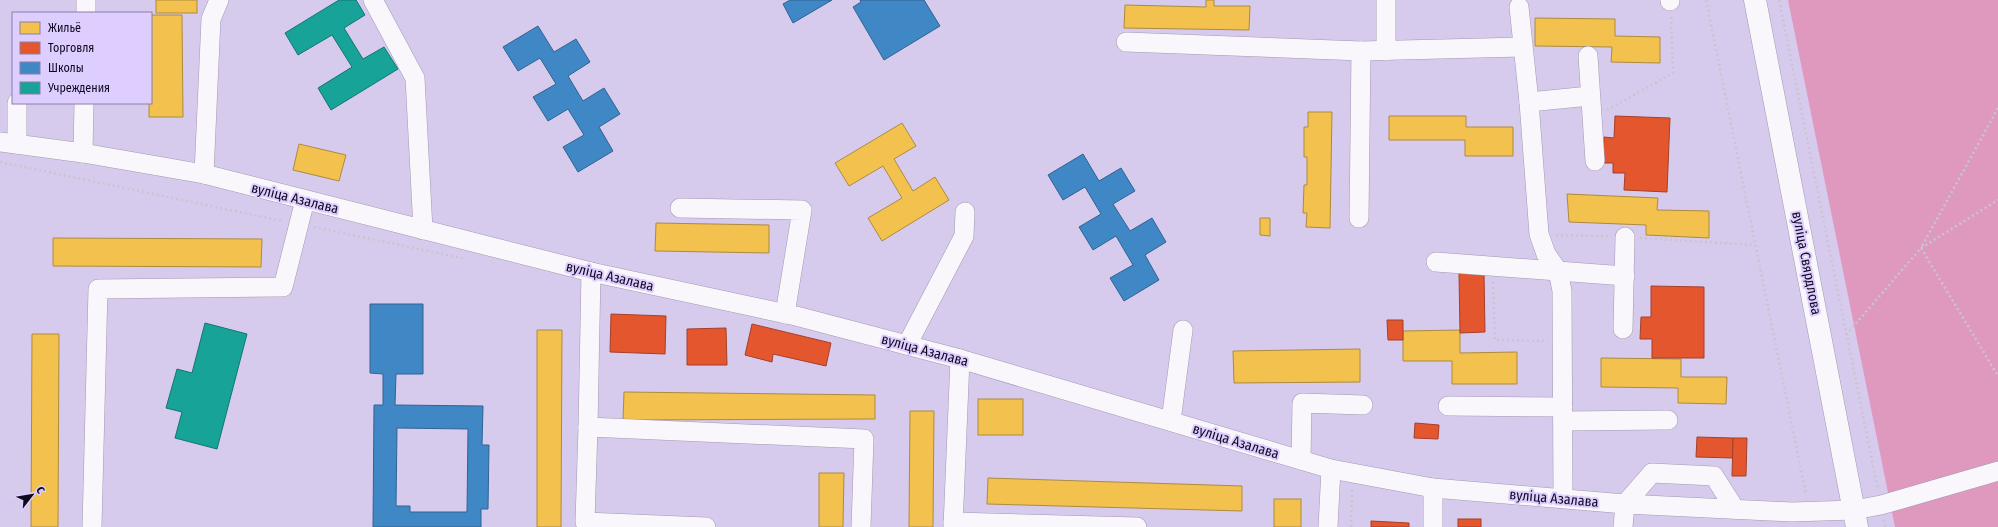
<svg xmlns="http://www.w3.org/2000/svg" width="1998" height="527" font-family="'Fira Sans Condensed',sans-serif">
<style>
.forest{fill:#df99be}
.homes{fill:#f2c14e;stroke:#ae8a3f}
.shops{fill:#e4572e;stroke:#a43f29}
.schools{fill:#3f88c5;stroke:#316293;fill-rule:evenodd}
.public{fill:#17a398;stroke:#157473}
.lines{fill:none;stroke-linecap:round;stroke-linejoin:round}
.minor-casing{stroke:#a298b2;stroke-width:20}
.major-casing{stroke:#a298b2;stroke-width:23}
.path{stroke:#c9c5cf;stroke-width:2.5;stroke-dasharray:2 3;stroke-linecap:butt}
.minor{stroke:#f9f7fc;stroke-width:19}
.major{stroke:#f9f7fc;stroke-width:22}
.labels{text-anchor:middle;stroke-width:4;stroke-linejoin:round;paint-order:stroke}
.street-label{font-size:14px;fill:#10081d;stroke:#decdff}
</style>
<rect width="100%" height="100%" fill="#d7cbed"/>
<polygon class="forest" points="1788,0 1998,0 1998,527 1895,527"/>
<g class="homes">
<rect x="156" y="0" width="41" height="13"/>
<polygon points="1206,0 1214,0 1214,6 1250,6 1249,30 1124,28 1125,5 1206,7"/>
<polygon points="151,15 182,15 183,117 149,117 149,103 151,103"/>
<polygon points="1535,18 1615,19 1615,36 1660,37 1660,63 1611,62 1612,47 1535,46"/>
<polygon points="1308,112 1332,112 1330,228 1306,227 1307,213 1303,213 1304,185 1307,185 1307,157 1304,157 1304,127 1308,127"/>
<polygon points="1389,116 1466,116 1466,127 1513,127 1513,156 1465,156 1465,140 1389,140"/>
<polygon points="902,123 916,146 894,159 913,191 935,177 949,200 882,241 868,218 902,198 883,166 849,186 835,163"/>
<polygon points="299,144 346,155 339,181 293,170"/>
<polygon points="1567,194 1658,198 1657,210 1709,211 1709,238 1646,235 1646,225 1569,222"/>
<polygon points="1260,218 1270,218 1270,236 1260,235"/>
<polygon points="656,223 769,225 769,253 655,251"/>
<polygon points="53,238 262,239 261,267 53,266"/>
<polygon points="537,330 562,330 561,527 537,527"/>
<polygon points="1460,330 1460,353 1517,352 1517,384 1452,384 1452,361 1403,361 1403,331"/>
<polygon points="32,334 59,334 58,527 31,527"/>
<polygon points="1360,349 1360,382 1234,383 1233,351"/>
<polygon points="1601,358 1681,359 1681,377 1727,377 1726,404 1678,403 1678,388 1601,387"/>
<polygon points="624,392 875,395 875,419 623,420"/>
<rect x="978" y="399" width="45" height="36"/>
<polygon points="910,411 934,411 933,527 909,527"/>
<polygon points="819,473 844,473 843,527 819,527"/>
<polygon points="988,478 1242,486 1242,511 987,504"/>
<rect x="1274" y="499" width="27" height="28"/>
</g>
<g class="shops">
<polygon points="1615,116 1670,118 1667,192 1624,190 1625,173 1613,173 1613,163 1603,163 1604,137 1614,138"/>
<polygon points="1459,273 1484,273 1485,332 1460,333"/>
<polygon points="1651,286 1704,287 1704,358 1652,358 1652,339 1640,339 1641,317 1651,317"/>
<polygon points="611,314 666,316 665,354 610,352"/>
<polygon points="1387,320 1403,320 1403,340 1388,340"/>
<polygon points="752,324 831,343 826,366 773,354 772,362 745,355"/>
<polygon points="726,328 727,365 687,365 687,329"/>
<polygon points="1415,423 1439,425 1438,439 1414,438"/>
<polygon points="1697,437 1733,438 1733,458 1696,457"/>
<polygon points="1733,438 1747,438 1746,476 1732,476"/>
<rect x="1458" y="519" width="23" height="8"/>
<polygon points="1371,521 1409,523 1409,527 1371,527"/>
</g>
<g class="schools">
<polygon points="790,0 832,0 793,23 783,4"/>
<polygon points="860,0 924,0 940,26 884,60 853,7 861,2"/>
<polygon points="538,26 554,52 576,39 590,62 568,76 583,101 604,88 620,114 599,127 613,151 578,172 563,147 584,135 568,109 548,121 533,97 556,84 540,58 518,71 503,47"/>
<polygon points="1083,154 1099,181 1121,168 1135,191 1113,204 1130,231 1152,218 1166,242 1145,255 1159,280 1124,301 1110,278 1133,265 1116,236 1093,250 1079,227 1101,214 1085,187 1063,200 1048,175"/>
<path d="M 370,304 L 423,304 L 423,374 L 396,374 L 395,405 L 483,406 L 482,445 L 489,445 L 488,509 L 481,509 L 481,527 L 373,527 L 374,405 L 383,405 L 383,374 L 370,373 ZM 397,428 L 468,429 L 467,512 L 410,512 L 410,506 L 396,506 Z"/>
</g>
<g class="public">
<polygon points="339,0 356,0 365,15 344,28 363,59 384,47 398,69 331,110 318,88 352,67 332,35 298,55 285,33"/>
<polygon points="205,323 247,334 217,449 175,438 182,412 166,408 177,369 192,373"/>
</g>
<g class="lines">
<g class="minor-casing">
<g id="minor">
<polyline points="373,0 415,78 423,230"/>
<polyline points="1670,0 1670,1"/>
<polyline points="1519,7 1529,102 1539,234 1546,254 1558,271 1562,291 1563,498"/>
<polyline points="86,13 86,0"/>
<polyline points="1126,42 1361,51 1522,47"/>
<polyline points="1386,51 1386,0"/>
<polyline points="1588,56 1595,161"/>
<polyline points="1529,102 1590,96"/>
<polyline points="17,103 17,144"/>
<polyline points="0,142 83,153 204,174 591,272 796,316 960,359 1331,469 1433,488 1625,504 1792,512 1854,510 1881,505 1998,471"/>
<polyline points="83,153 84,103"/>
<polyline points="204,174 211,19 219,0"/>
<polyline points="680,208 802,210 785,314"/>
<polyline points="1359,218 1361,51"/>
<polyline points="1436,262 1625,276"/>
<polyline points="591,272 588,427 864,439 861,527"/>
<polyline points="1623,329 1625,237"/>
<polyline points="907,345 964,236 965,212"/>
<polyline points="1448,406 1563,407"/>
<polyline points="1171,421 1183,330"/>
<polyline points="1563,421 1668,420"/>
<polyline points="588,427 585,522 706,527"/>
<polyline points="1301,460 1302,403 1363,405"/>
<polyline points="953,522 1137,527"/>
<polyline points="92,527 98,289 283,287 305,200"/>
<polyline points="953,527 960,359"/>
<polyline points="1328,527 1331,469"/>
<polyline points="1433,527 1433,488"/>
<polyline points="1623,527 1625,504 1652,473 1714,476 1735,509"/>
</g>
</g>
<g class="major-casing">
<polyline id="major" points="1755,0 1857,527"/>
</g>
<g class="path">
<polyline points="1706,0 1806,495"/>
<polyline points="1779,0 1878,490"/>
<polyline points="1998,108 1921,248 1998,376"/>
<polyline points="1607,110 1673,73 1671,16"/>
<polyline points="0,162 283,221"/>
<polyline points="314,227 466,259"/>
<polyline points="1556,235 1609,236"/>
<polyline points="1640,238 1755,245"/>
<polyline points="1493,282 1495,340 1548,341"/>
<polyline points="1846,335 1921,248 1998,200"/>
<polyline points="1884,520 1885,527"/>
<polyline points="1351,527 1352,490"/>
</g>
<use href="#minor" class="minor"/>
<use href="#major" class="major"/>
</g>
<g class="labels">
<g class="street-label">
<text transform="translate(295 198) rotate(14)" y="5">вуліца Азалава</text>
<text transform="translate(1807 263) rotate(79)" y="5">вуліца Свярдлова</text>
<text transform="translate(610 276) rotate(13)" y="5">вуліца Азалава</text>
<text transform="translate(925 350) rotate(15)" y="5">вуліца Азалава</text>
<text transform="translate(1236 441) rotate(17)" y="5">вуліца Азалава</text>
<text transform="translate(1554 498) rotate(5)" y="5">вуліца Азалава</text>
</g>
</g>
<rect x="12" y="12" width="140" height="92" fill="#decdff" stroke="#8c7ea5"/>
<rect x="20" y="22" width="20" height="12" fill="#f2c14e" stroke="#8c7ea5"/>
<text x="48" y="32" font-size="12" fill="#10081d">Жильё</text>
<rect x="20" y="42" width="20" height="12" fill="#e4572e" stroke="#8c7ea5"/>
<text x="48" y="52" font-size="12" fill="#10081d">Торговля</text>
<rect x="20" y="62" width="20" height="12" fill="#3f88c5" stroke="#8c7ea5"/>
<text x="48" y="72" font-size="12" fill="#10081d">Школы</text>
<rect x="20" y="82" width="20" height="12" fill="#17a398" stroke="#8c7ea5"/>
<text x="48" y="92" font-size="12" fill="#10081d">Учреждения</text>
<g transform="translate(32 495) rotate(59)" stroke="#decdff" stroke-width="3" paint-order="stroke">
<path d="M0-3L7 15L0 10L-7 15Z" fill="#10081d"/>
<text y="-6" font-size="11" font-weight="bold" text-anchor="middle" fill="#10081d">С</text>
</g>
</svg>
